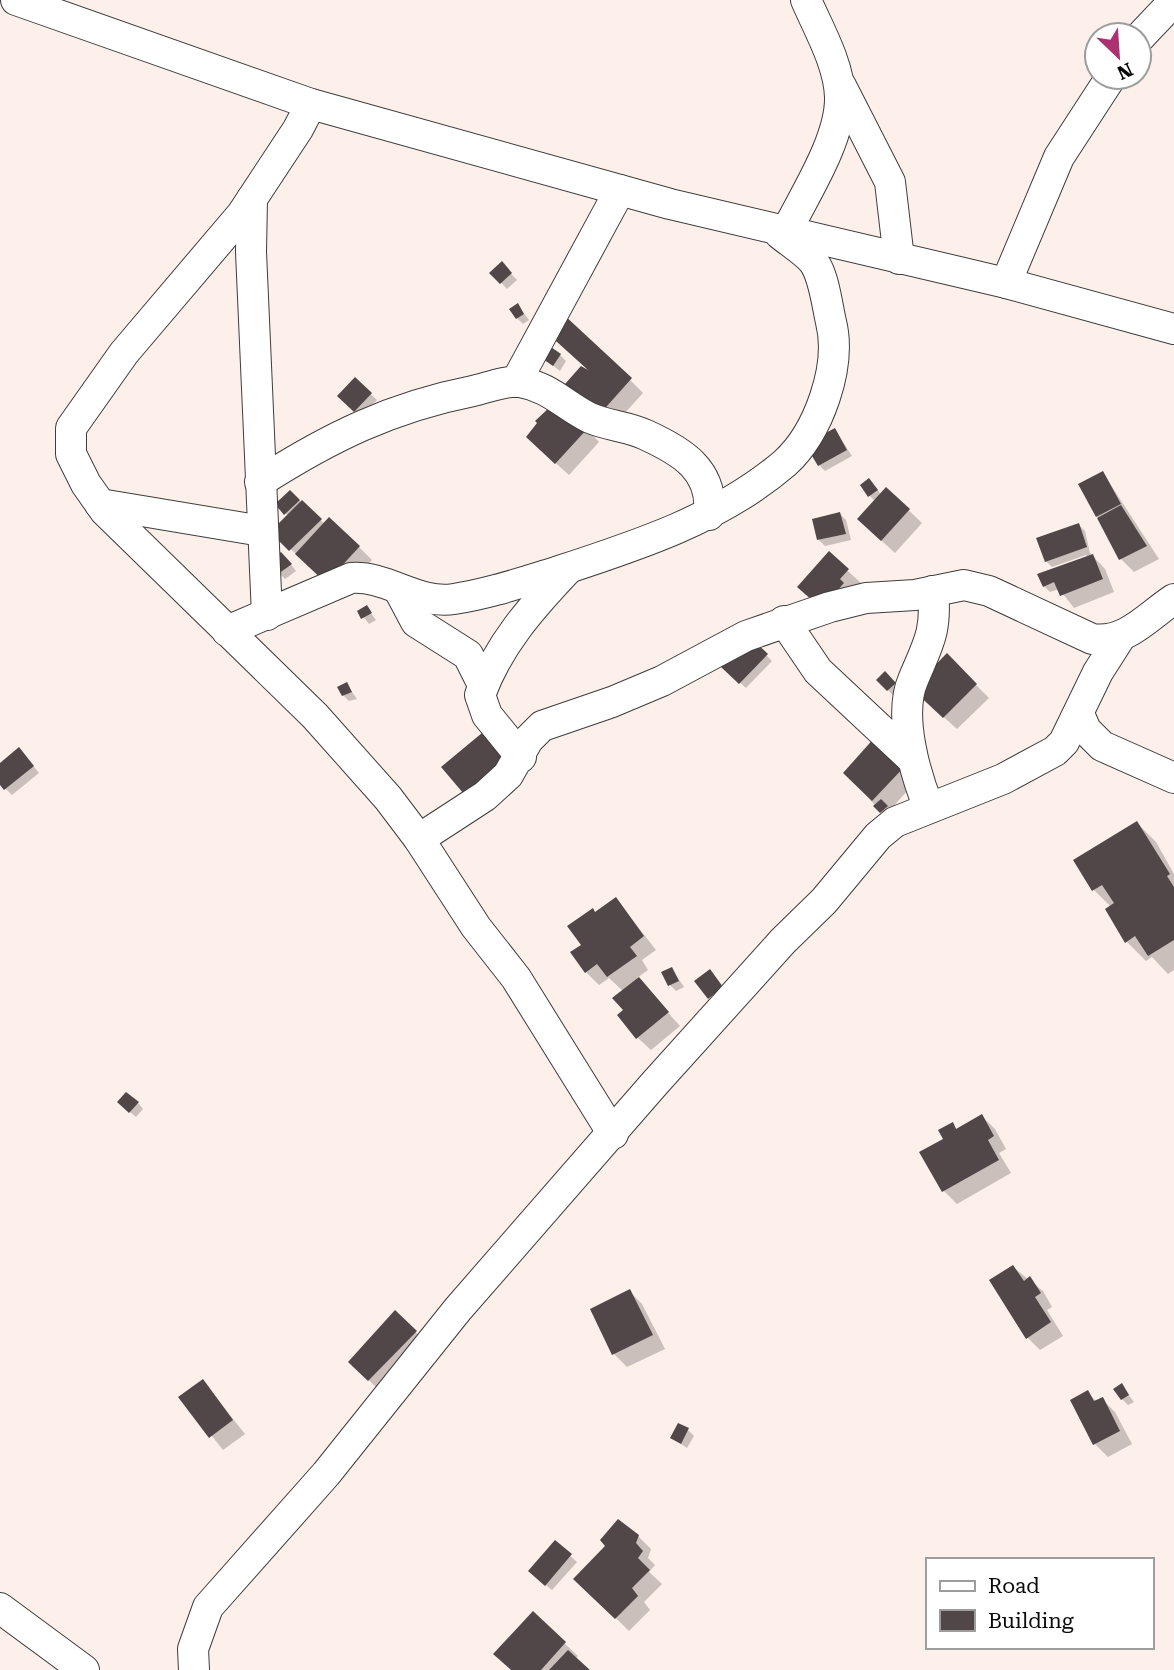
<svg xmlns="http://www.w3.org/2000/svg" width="1174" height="1670" font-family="'Roboto Serif',serif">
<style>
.shadow{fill:#0003}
.building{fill:#514748}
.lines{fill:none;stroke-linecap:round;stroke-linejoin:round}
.street-casing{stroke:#3d3d3d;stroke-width:32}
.street{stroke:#fff;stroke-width:30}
</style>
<rect width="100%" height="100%" fill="#fdefe9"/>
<g class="shadow">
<polygon points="502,264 517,280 507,289 492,273"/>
<polygon points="518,306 529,320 523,324 517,318"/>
<polygon points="560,355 566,361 560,371 542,357"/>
<polygon points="592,374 630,380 643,393 613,426"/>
<polygon points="355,380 377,400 361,417 339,396"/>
<polygon points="540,423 587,429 599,442 569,475 541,450"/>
<polygon points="835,430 852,456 825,471 819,465"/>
<polygon points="1103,473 1159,559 1134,572 1121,559 1097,516"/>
<polygon points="875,486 881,495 886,489 922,523 895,553 872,532 875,501 870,496"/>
<polygon points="290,492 325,524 359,547 372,560 340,594 272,532 288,516 277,504"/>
<polygon points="840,514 846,520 851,540 825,546 819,540"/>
<polygon points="1079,525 1085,531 1090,553 1105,569 1114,592 1074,608 1059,589 1050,592 1044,586 1087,558 1086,555 1052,567 1046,561"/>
<polygon points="829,554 861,583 835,620"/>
<polygon points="287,560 296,571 285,579 279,573"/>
<polygon points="366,607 376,620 369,624 359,611"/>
<polygon points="750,639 772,661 746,688 723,667"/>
<polygon points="947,656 989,698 957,729 927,702"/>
<polygon points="885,674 901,690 894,696 878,680"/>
<polygon points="347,685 357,699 349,701 343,695"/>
<polygon points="876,739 919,778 890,810 887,818 845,773"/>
<polygon points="25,756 39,773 12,795 0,783 0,765"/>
<polygon points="1137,823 1156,842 1174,874 1174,970 1168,974 1152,957 1146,961 1127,942 1111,907 1094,890"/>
<polygon points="616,899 656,950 642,960 648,970 637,978 680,1026 651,1050 638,1038 625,1011 623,991 609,978 599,985 586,972 583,945 596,913"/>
<polygon points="672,969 684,987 676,991 670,985"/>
<polygon points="138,1103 143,1109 136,1117 125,1108"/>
<polygon points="982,1116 995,1129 1006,1149 999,1153 1011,1173 957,1204 944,1191 952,1124 958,1130"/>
<polygon points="1013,1267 1043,1291 1052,1307 1047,1310 1063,1336 1040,1350 1027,1337"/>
<polygon points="629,1291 642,1304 665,1349 627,1367 614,1354 592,1309"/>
<polygon points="395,1313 429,1345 382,1393 350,1362"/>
<polygon points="203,1381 245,1434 223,1450 181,1397"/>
<polygon points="1122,1386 1134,1402 1128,1405 1122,1399"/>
<polygon points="1088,1393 1097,1402 1102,1399 1115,1412 1132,1444 1108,1457 1095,1444 1072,1401"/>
<polygon points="688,1430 694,1436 687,1448 672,1438"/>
<polygon points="638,1536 651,1549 648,1558 655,1565 649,1572 662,1584 644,1602 650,1610 629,1631 576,1579"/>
<polygon points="555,1542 577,1562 552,1590 536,1577"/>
<polygon points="533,1614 578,1656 575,1659 587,1670 512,1670"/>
</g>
<g class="building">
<polygon points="502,261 512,273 500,284 489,273"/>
<polygon points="518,303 524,314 516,319 509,309"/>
<polygon points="563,314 632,378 599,415 565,384 581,366 588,370 546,332"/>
<polygon points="548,345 561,354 553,366 540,357"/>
<polygon points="355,377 372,393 354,412 337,396"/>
<polygon points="551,406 588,428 555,464 526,437 537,423 535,421"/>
<polygon points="835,428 847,450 818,466 805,444"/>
<polygon points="1103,471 1121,504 1096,517 1078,484"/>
<polygon points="869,478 878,490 868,497 860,485"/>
<polygon points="886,487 910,509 881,541 857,519"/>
<polygon points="290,490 300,500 284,515 275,504"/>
<polygon points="302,500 322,519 289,551 270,532"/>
<polygon points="1121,505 1147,546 1119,560 1097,518"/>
<polygon points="840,512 846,534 817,540 812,519"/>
<polygon points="329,517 360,546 326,583 295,554"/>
<polygon points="1079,523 1087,547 1045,562 1036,538"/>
<polygon points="829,551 849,569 840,579 844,583 821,608 797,587"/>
<polygon points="281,552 292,564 278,574 268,562"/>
<polygon points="1093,554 1103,579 1060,596 1054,582 1043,587 1037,574"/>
<polygon points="367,605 372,613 361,619 357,611"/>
<polygon points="749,636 768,654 739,684 721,667"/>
<polygon points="947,653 977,684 943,718 912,689"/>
<polygon points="885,671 896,683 887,691 876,680"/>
<polygon points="347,682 352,692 342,696 337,687"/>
<polygon points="488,728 516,762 469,800 441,767"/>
<polygon points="876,736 907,764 872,801 843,773"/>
<polygon points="19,747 34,766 4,790 0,785 0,763"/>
<polygon points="881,799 888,806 880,813 873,806"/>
<polygon points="1137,821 1170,874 1167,876 1174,887 1174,940 1148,956 1135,936 1125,943 1105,909 1114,903 1102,885 1092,891 1073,860"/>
<polygon points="616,897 644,936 630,947 637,956 607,977 597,964 585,973 570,952 581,945 567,926 593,908 595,912"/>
<polygon points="672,967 679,981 668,986 661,972"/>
<polygon points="710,969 723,987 708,999 694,981"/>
<polygon points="639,977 669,1012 636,1039 617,1015 623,1010 612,998"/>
<polygon points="126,1092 139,1102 129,1113 117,1102"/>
<polygon points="982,1114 994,1136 988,1140 999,1160 942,1192 919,1152 943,1139 938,1130 953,1122 956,1129"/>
<polygon points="1013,1265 1024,1281 1030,1276 1041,1293 1035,1297 1051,1322 1026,1339 989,1280"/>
<polygon points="630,1289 653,1335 612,1355 590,1309"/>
<polygon points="395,1310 417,1331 368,1381 348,1362"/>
<polygon points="203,1379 233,1420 209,1438 178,1397"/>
<polygon points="1122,1383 1129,1395 1121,1400 1113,1389"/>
<polygon points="1088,1390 1094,1401 1103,1397 1120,1431 1093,1445 1070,1400"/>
<polygon points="678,1423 689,1428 681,1444 670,1438"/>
<polygon points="618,1519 639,1535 636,1543 643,1551 638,1558 650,1570 632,1588 638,1596 615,1619 573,1579 605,1546 600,1540"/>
<polygon points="555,1540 572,1554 545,1586 528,1571"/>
<polygon points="533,1611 566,1642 541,1670 511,1670 493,1654"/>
<polygon points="568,1650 590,1670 549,1670"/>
</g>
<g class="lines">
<g class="street-casing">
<g id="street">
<polyline points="16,0 311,104 670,204 1006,283 1174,329"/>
<polyline points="1139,38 1174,1"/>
<polyline points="841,86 890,182 899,259"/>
<polyline points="311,104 298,129 242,214 124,353 71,428 71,454 86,484 105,511 315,716 388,798 419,839 476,927 516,978 613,1134"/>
<polyline points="252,199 251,252 267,615"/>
<path d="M 786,232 C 805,194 841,139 840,97 C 839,64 819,30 806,0"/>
<polyline points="1006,283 1059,157 1111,77"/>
<polyline points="516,382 620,190"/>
<path d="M 260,482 C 330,437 392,407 473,391 C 487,388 506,380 520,382 C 550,387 565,406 590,418 C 608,426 628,426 646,435 C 681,451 714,470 709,515"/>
<polyline points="100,504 262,531"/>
<polyline points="399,590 416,622 468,655 483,685"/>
<polyline points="784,621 818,671 912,759"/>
<path d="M 227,631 L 351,578 C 386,575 418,605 454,599 C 488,594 523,582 556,572 C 636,546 720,519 785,463 C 819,432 842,366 831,322 C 827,305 824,275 813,261 C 804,251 791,243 780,234"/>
<polyline points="1079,714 1086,730 1102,746 1174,778"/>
<path d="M 521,757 L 487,715 L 480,695 C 498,645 532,607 568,569"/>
<path d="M 929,808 C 915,774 898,715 913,680 C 928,644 937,632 933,591"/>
<path d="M 419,839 L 485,796 L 508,775 L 528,740 L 542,726 L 612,702 L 662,681 L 746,636 L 830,607 L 866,598 L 915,595 L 964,585 L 989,591 L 1092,639 C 1126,644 1148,616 1174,599"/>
<polyline points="0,1608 84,1670"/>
<polyline points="194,1670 193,1649 208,1607 326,1474 458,1309 655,1083 783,941 824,901 878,836 895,822 1003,779 1055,751 1064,742 1098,672 1121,636"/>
</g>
</g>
<use href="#street" class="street"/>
</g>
<rect x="926" y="1558" width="228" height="91" fill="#ffffff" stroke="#9d9d9d" stroke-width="2"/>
<rect x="940" y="1581" width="35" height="10" fill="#ffffff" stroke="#9d9d9d" stroke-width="2"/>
<text x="988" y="1593" font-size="21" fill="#0a0a0a">Road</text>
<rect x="940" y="1610" width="35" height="21" fill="#514748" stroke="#9d9d9d" stroke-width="2"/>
<text x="988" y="1628" font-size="21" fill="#0a0a0a">Building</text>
<g transform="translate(1118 56) rotate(155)"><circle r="33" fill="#ffffff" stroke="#9d9d9d" stroke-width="2"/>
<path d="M0-5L12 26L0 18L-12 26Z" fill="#ac3072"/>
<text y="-10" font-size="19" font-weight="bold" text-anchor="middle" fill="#0a0a0a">N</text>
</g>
</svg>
